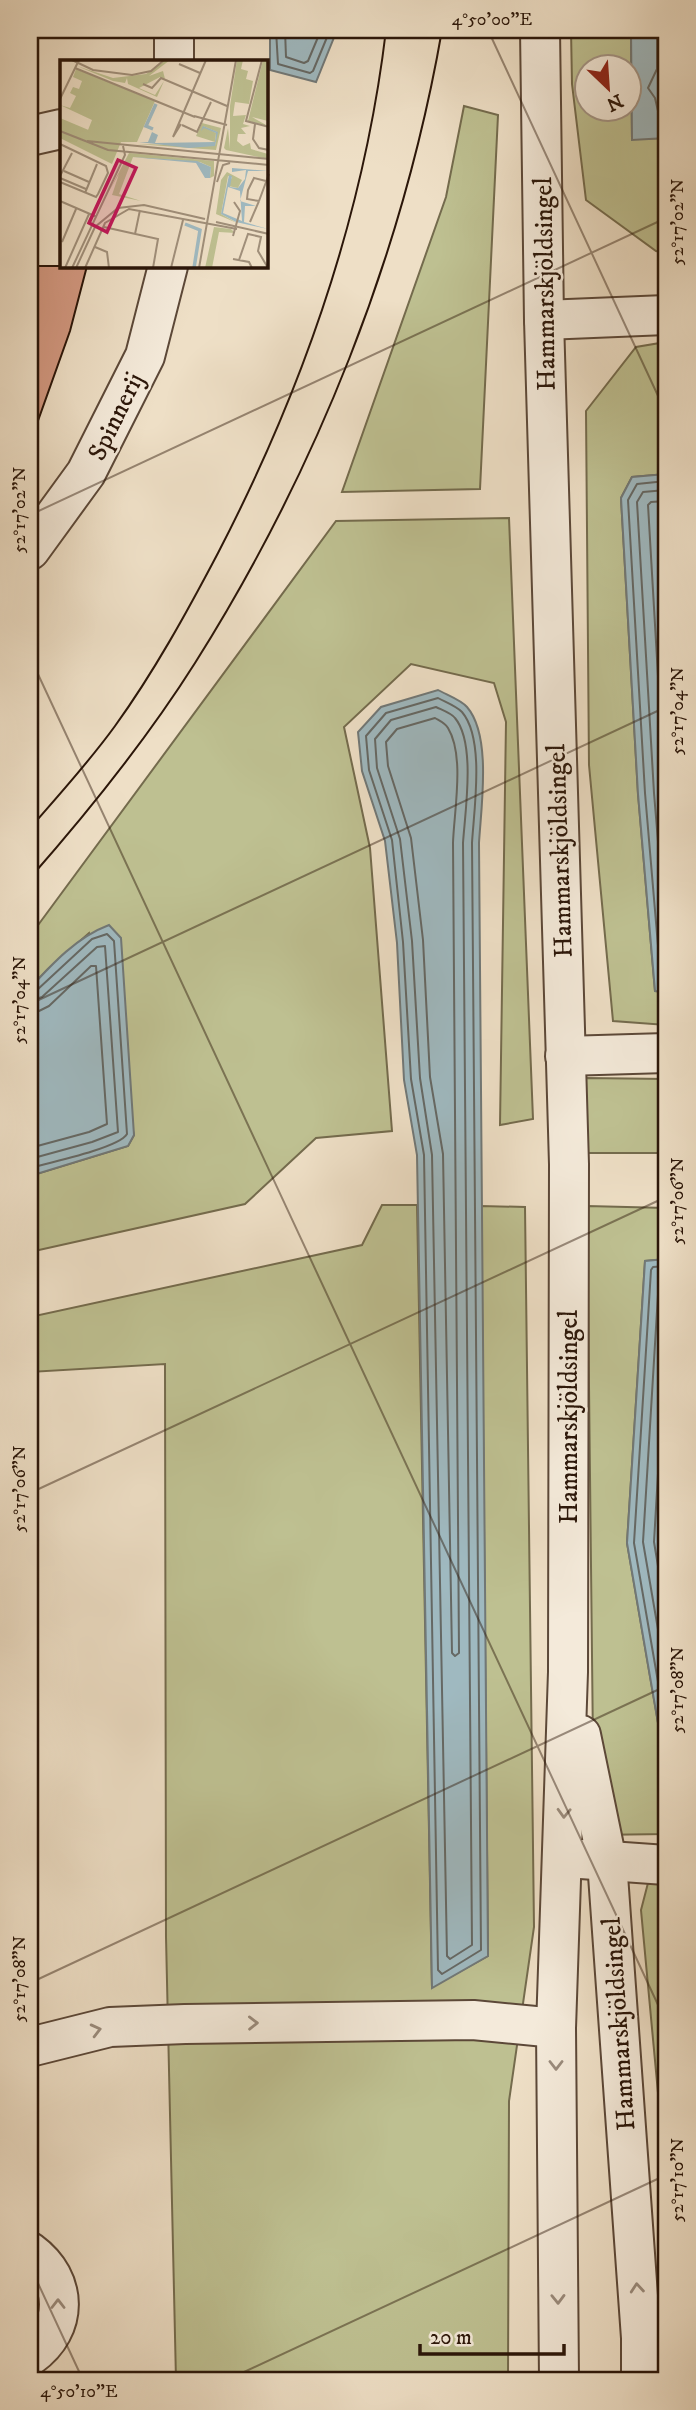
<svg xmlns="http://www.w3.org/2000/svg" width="696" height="2410" font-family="'IM FELL DW Pica',serif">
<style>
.green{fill:#bec091;stroke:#746b4d;stroke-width:2;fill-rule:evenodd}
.water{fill:#9fb9c0;stroke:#717877;stroke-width:2}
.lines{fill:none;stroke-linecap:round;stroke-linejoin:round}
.shore{stroke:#656864;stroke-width:2}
.building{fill:#d1977f;stroke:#2b1609;stroke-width:2}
.minor-casing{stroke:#5c4838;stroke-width:42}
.minor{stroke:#f4eada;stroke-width:38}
.tram{stroke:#2b1609;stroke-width:2}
.oneway{stroke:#9a8b7c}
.ticks{fill:none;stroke:#2b1609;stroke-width:2;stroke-opacity:0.45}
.labels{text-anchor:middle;stroke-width:5;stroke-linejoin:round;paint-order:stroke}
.street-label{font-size:26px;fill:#2b1609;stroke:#f4eada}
.inset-river{fill:none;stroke:#9fb9c0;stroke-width:3.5}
.inset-road{fill:none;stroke:#a08f7a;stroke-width:2}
.view{fill:#c2185b;fill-opacity:0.15;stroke:#c2185b;stroke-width:3.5}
.inset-edge{fill:none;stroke:#2b1609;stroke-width:3.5}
.neatline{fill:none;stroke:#2b1609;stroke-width:2.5}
.ticks-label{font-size:18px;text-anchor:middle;fill:#2b1609}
</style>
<rect width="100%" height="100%" fill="#eedfc6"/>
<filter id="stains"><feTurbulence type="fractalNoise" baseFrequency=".00286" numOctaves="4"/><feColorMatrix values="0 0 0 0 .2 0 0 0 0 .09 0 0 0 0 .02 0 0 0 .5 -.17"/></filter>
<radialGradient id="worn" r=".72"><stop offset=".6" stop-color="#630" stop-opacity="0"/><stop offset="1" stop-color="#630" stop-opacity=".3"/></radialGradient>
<g class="green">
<path d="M 571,30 L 631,30 L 632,139 L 666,138 L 666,253 L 656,251 L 586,200 L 572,84 ZM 588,66 L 630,66 L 630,108 L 588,108 Z"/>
<polygon points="464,106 498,115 480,489 342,492 446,197"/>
<polygon points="666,342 666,474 632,477 621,498 638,794 655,991 666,992 666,1025 613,1021 589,765 586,411 636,347"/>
<polygon points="509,518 533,1119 500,1125 506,722 494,683 411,664 344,727 370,848 392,1131 316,1138 245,1204 30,1252 30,1176 128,1146 134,1135 89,933 48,969 30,988 30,936 336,521"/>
<polygon points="586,1078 666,1079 666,1153 586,1153"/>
<polygon points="382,1205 417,1205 432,1987 488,1956 481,1206 525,1207 534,1927 509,2101 508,2380 176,2380 166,1937 165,1364 30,1372 30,1317 362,1245"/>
<polygon points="587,1206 666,1208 666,1259 645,1261 627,1543 664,1757 666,1758 666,1834 594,1835"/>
<polygon points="666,1882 666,2179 641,1910 648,1883"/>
</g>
<g class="water">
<polygon points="270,30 337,30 316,82 270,70"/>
<polygon points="631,30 666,30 666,138 632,140"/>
<polygon points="666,474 666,992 655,991 638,794 621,498 632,477"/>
<path d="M 438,690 C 447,695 461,700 467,707 C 492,736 481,807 479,843 L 488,1956 L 432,1988 L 417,1155 L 404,1080 L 397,943 L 385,841 L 362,771 L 358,732 L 381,707 Z"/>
<path d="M 109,925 L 121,938 L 134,1135 L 128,1146 L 30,1176 L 30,988 C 53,963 77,937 109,925 Z"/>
<polygon points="666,1259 666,1758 664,1758 627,1543 645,1261"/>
</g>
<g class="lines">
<g class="shore">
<polyline points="276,30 278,64 310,73 313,71 330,30"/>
<polyline points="285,30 286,57 304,63 308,61 321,30"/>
<polyline points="657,30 657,69 648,88 655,98 658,111 666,112"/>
<polyline points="666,481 637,484 628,500 645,793 661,981 666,985"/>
<polyline points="666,490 643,492 637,502 654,793 666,939"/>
<polyline points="666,501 651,502 648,505 666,813"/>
<path d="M 438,698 C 445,702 456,706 462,712 C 485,739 474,809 472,843 L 481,1950 L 442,1974 L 438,1970 L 424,1155 L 411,1079 L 403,942 L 392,840 L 369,770 L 366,736 L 386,713 Z"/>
<path d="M 436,707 C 442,710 451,713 455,718 C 476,743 465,812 463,843 L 472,1945 L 450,1959 L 447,1956 L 432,1155 L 420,1078 L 412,941 L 400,839 L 377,768 L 375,739 L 391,720 Z"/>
<path d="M 435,718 C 440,721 445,723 448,728 C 465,756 454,811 453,843 L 459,1653 L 455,1656 L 452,1653 L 443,1154 L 430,1077 L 423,940 L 411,838 L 388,766 L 386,742 L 397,729 Z"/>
<path d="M 30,992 L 37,990 L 92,939 L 107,934 L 114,941 L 127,1134 C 119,1148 48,1163 30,1168"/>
<polyline points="30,1001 42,997 97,947 105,946 118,1132 92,1142 30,1159"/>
<polyline points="30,1011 39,1011 49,1006 91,966 96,966 107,1124 89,1132 30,1148"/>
<polyline points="666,1266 653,1267 651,1270 634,1543 666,1728"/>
<polyline points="666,1275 659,1278 643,1542 666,1676"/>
<polyline points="666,1337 654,1542 666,1614"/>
</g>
</g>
<polygon class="building" points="30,266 87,266 70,331 35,429 30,428"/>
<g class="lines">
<g class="minor-casing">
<g id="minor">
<polyline points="540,30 544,320 569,1164 568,1672 556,2028 559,2380"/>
<polyline points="174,61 174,30"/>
<polyline points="30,136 61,129"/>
<polyline points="544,320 666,315"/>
<polyline points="30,550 86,473 145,356 168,266"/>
<polyline points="565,1056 666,1053"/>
<polyline points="581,1735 607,1861 641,2338 641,2380"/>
<polyline points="581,1859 666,1865"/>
<polyline points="30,2047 110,2027 185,2024 473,2020 556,2028"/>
<path d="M 30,2252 C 68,2280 69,2328 30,2356"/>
</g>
</g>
<use href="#minor" class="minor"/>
<g class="tram">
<path d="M 30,828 C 59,795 89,762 115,726 C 154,672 187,612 218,553 C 304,387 364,215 386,30"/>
<path d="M 30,878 C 89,811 147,739 195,663 C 316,471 403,254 442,30"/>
</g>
</g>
<defs><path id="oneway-chevron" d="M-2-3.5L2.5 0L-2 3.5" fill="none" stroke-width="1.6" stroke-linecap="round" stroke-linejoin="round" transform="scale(1.75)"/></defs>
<g class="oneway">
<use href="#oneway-chevron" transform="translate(564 1813) rotate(92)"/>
<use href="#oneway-chevron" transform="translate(253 2023) rotate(-1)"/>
<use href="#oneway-chevron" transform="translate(96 2030) rotate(-14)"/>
<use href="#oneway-chevron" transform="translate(556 2065) rotate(90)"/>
<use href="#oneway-chevron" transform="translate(637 2288) rotate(-95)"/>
<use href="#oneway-chevron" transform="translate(558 2299) rotate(89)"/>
<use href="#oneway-chevron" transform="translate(58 2304) rotate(-90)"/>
</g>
<path class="ticks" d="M 488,30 L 666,413M 30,515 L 666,218M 30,657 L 666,2022M 30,1004 L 666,707M 30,1493 L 666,1197M 30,1983 L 666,1686M 30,2266 L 83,2380M 227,2380 L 666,2175"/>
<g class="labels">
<g class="street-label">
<text transform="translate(544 284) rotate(-91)" y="9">Hammarskjöldsingel</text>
<text transform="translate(115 416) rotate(-64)" y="9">Spinnerij</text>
<text transform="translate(559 851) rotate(-92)" y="9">Hammarskjöldsingel</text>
<text transform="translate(568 1417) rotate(-90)" y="9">Hammarskjöldsingel</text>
<text transform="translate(618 2024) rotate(-94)" y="9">Hammarskjöldsingel</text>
</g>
</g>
<g transform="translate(60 60)">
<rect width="208" height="208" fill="#eedfc6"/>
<path d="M 105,0 L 110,0 L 89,16 L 103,11 L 105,19 L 100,17 L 79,28 L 95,35 L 104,21 L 97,37 L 68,24 L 67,18 L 65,23 L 53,21 L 17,6 L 53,18 L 86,14 ZM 177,0 L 183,0 L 181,9 L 188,11 L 186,19 L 193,21 L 189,44 L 175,42 L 173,56 L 186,55 L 183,64 L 190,66 L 181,68 L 186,74 L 178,74 L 177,81 L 183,86 L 190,83 L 191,89 L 208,94 L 208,99 L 166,90 L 164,88 L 168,68 L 170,89 L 170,46 ZM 203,0 L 208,0 L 208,61 L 192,57 L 208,66 L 188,61 ZM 16,9 L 95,41 L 77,82 L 61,82 L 52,104 L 0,78 L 0,58 L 50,79 L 28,70 L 32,60 L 0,45 L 10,48 L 16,36 L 10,33 L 13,27 L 19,29 L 22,21 L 13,17 ZM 142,63 L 161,68 L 156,90 L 77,84 L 155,86 L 157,72 L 143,66 L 156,73 L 155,82 L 136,76 ZM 69,93 L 154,101 L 154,116 L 150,118 L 151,107 L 140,102 L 73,97 L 59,134 L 81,141 L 52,135 L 59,114 L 48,133 ZM 167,112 L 182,120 L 178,128 L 168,126 L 172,117 L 168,116 L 161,154 L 177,163 L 156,154 L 161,120 ZM 154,167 L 171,169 L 175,173 L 159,172 L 152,208 L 145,208 Z" fill="#bec091"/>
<path d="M 143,66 L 158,72 L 155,86 L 129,88 L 79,82 L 88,82 L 92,72 L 98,75 L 95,83 L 155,82 L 156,73 L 144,68 L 141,71 ZM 72,97 L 137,101 L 151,107 L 150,118 L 145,118 L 136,103 ZM 172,108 L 208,111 L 188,111 L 180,141 L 196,146 L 185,146 L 184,162 L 208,169 L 176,162 L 161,154 L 169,115 L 172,116 L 170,127 L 178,128 L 185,119 L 186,110 L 172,112 ZM 168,127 L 180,131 L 182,161 L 163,153 Z" fill="#9fb9c0" fill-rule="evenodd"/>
<path class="inset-river" d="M 93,69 L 86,66 L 96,44M 125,164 L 140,170 L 134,208"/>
<path class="inset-road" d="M 12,0 L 33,10 L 72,15 L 91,11 L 104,0M 202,0 L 186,61 L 209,67M 119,4 L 140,13M 15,8 L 135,57M 83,24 L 92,28 L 101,18 L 167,46M 0,39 L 19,0M 134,56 L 167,65M 121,64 L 113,77 L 146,0M 195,64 L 193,79 L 199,88 L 209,90M 122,65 L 137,72 L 151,42M 0,71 L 48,90 L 209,105M 27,81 L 209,99M 0,84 L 46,106 L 48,113 L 38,134M 4,111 L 29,122M 0,116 L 12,93M 0,118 L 26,129M 0,122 L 36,137 L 38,134M 157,122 L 163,105 L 170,103M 25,133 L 37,104M 0,141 L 37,157M 199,141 L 187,139 L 188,130 L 194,118 L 206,121M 199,141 L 209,114M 156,162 L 209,174M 190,162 L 199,141M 44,167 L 98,179 L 93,208M 75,174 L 80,150M 173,176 L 180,151 L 174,142M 2,182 L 16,149M 35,187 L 47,192 L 49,208M 173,199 L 189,202 L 192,208M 179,200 L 188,174 L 201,177 L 198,191 L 208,208M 5,208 L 29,154M 12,208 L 65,95 L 63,86M 16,208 L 35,167 L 58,148 L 84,145 L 145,159M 25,208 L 45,163 L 69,149 L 177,169M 111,208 L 123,160M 139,208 L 176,0"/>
<path class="view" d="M 58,100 L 76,108 L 47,172 L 29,163 Z"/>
<rect width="208" height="208" class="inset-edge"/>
</g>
<rect width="696" height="2410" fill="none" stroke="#eedfc6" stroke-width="77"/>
<g transform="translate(608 88) rotate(155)"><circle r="33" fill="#f4eada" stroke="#a49586" stroke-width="2"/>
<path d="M0-5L12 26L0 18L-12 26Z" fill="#8f2418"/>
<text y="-10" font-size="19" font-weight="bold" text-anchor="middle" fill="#2b1609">N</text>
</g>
<path d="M420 2344v10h144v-10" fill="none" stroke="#2b1609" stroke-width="3.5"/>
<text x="430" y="2344" font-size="21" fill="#2b1609" stroke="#f4eada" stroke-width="5" paint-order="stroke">20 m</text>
<rect x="38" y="38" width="620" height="2334" class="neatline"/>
<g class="ticks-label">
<text x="492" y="25">4°50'00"E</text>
<text transform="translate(677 222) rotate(-90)" y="6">52°17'02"N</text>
<text transform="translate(19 510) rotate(-90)" y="6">52°17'02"N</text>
<text transform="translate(677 711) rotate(-90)" y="6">52°17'04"N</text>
<text transform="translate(19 1000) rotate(-90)" y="6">52°17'04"N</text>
<text transform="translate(677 1201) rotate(-90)" y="6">52°17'06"N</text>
<text transform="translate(19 1489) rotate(-90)" y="6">52°17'06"N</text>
<text transform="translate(677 1690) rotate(-90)" y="6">52°17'08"N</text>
<text transform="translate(19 1979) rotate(-90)" y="6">52°17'08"N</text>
<text transform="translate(677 2180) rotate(-90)" y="6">52°17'10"N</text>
<text x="79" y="2397">4°50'10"E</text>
</g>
<rect width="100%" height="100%" filter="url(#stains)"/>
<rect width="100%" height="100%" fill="url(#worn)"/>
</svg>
